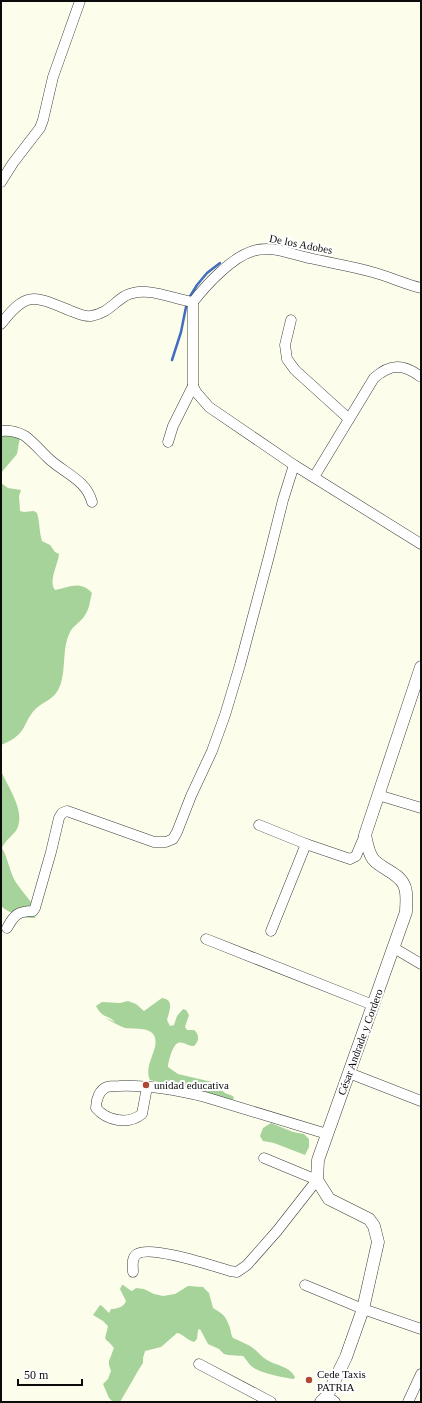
<svg xmlns="http://www.w3.org/2000/svg" width="422" height="1403" font-family="Georgia,serif">
<style>
.forest{fill:#a5d399}
.lines{fill:none;stroke-linecap:round;stroke-linejoin:round}
.stream{stroke:#426ec0;stroke-width:2.5}
.minor-casing{stroke:#3e3e3e;stroke-width:11}
.tertiary-casing{stroke:#3e3e3e;stroke-width:13}
.minor{stroke:#fff;stroke-width:10}
.tertiary{stroke:#fff;stroke-width:12}
.poi-dot{fill:#ad4a31;stroke:#fff;stroke-width:1.5}
.labels{text-anchor:middle;stroke-width:4;stroke-linejoin:round;paint-order:stroke}
.street-label{font-size:11px;fill:#0b0b0b;stroke:#fff}
.poi-label{font-size:11px;fill:#0b0b0b;stroke:#fff;text-anchor:start}
</style>
<rect width="100%" height="100%" fill="#fcfdeb"/>
<g class="forest">
<polygon points="10,425 17,427 21,431 17,454 1,473 1,426"/>
<path d="M 1,483 L 8,488 L 21,490 L 19,496 L 20,511 L 24,512 L 34,511 L 37,513 C 40,523 39,532 42,541 L 50,545 L 55,552 L 59,554 C 58,565 48,581 55,590 C 69,587 81,580 92,593 C 89,604 90,609 83,618 C 79,623 73,626 70,632 C 62,648 66,666 61,683 C 55,702 42,700 32,713 C 28,718 26,724 23,729 C 18,737 9,742 1,745 Z"/>
<path d="M 1,771 C 8,787 26,812 17,829 C 13,836 5,840 2,848 C 8,858 9,870 15,881 C 22,892 31,900 37,912 L 35,918 C 24,919 9,913 1,906 Z"/>
<path d="M 162,998 C 175,1000 169,1011 167,1020 L 170,1026 L 174,1025 L 177,1016 L 183,1009 L 186,1010 L 189,1015 L 185,1027 L 187,1030 L 194,1030 C 200,1035 199,1041 194,1046 C 189,1047 183,1041 178,1043 C 173,1044 168,1062 168,1067 L 178,1074 L 212,1082 L 225,1093 L 233,1096 L 234,1099 L 231,1100 L 150,1080 C 145,1070 152,1058 155,1047 C 159,1025 139,1030 125,1028 C 122,1027 108,1020 106,1018 L 115,1022 C 107,1014 103,1019 96,1006 L 102,1002 L 120,1003 L 128,1001 L 136,1004 L 144,1011 Z"/>
<polygon points="271,1123 293,1132 304,1134 309,1139 309,1147 305,1155 274,1143 263,1141 260,1136 263,1128"/>
<path d="M 122,1285 L 123,1285 L 130,1290 L 132,1291 L 136,1288 L 144,1289 L 154,1294 L 163,1296 L 175,1294 L 188,1286 L 203,1287 L 209,1293 L 213,1308 C 220,1312 225,1315 228,1323 C 231,1328 230,1333 233,1338 C 239,1341 245,1343 250,1346 C 257,1350 260,1356 267,1360 C 277,1366 289,1366 295,1377 L 294,1379 C 285,1378 261,1373 254,1368 C 249,1365 247,1360 243,1356 L 228,1355 L 224,1354 L 219,1349 L 208,1344 L 200,1329 L 198,1330 L 197,1339 L 194,1342 C 187,1340 183,1334 177,1333 L 161,1347 L 145,1351 L 143,1358 L 143,1363 C 135,1375 128,1389 120,1402 L 113,1402 L 109,1398 L 103,1384 L 108,1379 L 111,1371 L 109,1365 L 109,1361 L 114,1348 C 103,1334 104,1345 108,1326 L 103,1321 L 93,1315 L 100,1305 L 102,1306 L 109,1313 L 111,1309 C 117,1309 124,1307 126,1301 L 120,1289 Z"/>
</g>
<g class="lines">
<g class="stream">
<polyline points="189,298 197,285 207,273 220,263"/>
<polyline points="172,360 181,332 187,302"/>
</g>
<g class="minor-casing">
<g id="minor">
<polyline points="1,182 13,163 40,128 43,120 53,77 80,1"/>
<polyline points="193,302 193,386 196,392 209,407 294,465 421,544"/>
<path d="M 193,302 C 206,285 232,257 253,251 C 272,245 290,254 309,258 C 330,263 351,266 372,272 C 388,276 404,284 421,288"/>
<polyline points="291,320 285,345 287,359 295,370 349,419"/>
<path d="M 1,324 C 27,290 34,296 71,311 C 77,313 85,317 91,316 C 108,313 112,304 125,296 C 146,285 172,299 193,302"/>
<path d="M 1,431 C 9,430 18,432 25,436 C 33,442 40,450 47,457 C 63,473 86,479 92,502"/>
<polyline points="168,442 173,426 193,386"/>
<path d="M 314,477 L 374,378 C 391,363 404,364 421,377"/>
<polyline points="378,795 421,808"/>
<polyline points="259,825 306,844 350,859 356,856 365,835"/>
<path d="M 7,928 C 14,915 18,911 33,911 L 35,908 L 51,852 L 59,818 L 62,813 L 67,811 L 154,842 L 166,842 L 173,839 L 177,832 L 191,796 L 212,751 L 225,715 L 240,665 L 269,556 L 283,500 L 294,465"/>
<polyline points="271,931 306,844"/>
<polyline points="206,939 373,1005"/>
<polyline points="394,948 421,964"/>
<polyline points="349,1073 421,1101"/>
<path d="M 147,1087 L 142,1114 C 128,1125 107,1121 96,1108 C 96,1100 99,1090 107,1087 C 110,1086 115,1086 119,1086 C 147,1085 177,1090 205,1097 L 327,1134"/>
<path d="M 133,1272 C 133,1266 131,1258 137,1254 C 151,1245 213,1266 230,1271 L 237,1272 L 247,1265 L 277,1231 L 317,1180 L 264,1158"/>
<polyline points="305,1285 363,1309 421,1329"/>
<polyline points="199,1364 271,1402"/>
<polyline points="327,1396 335,1402"/>
<polyline points="408,1402 421,1374"/>
</g>
</g>
<g class="tertiary-casing">
<path id="tertiary" d="M 321,1402 L 327,1396 L 346,1357 L 363,1309 L 378,1242 L 374,1226 L 369,1219 L 329,1199 L 317,1180 L 318,1160 L 406,912 C 406,904 408,893 404,885 C 398,872 381,869 373,859 C 368,852 367,843 365,835 L 421,667"/>
</g>
<use href="#minor" class="minor"/>
<use href="#tertiary" class="tertiary"/>
</g>
<g class="poi-dot">
<circle cx="146" cy="1085" r="4"/>
<circle cx="309" cy="1380" r="4"/>
</g>
<g class="labels">
<g class="street-label">
<text transform="translate(301 244) rotate(11)" y="4">De los Adobes</text>
<text transform="translate(360 1042) rotate(-70)" y="4">César Andrade y Cordero</text>
</g>
<g class="poi-label">
<text x="154" y="1089">unidad educativa</text>
<text x="317" y="1378">Cede Taxis<tspan x="317" dy="13">PATRIA</tspan></text>
</g>
</g>
<rect width="422" height="1403" fill="none" stroke="#0b0b0b" stroke-width="4"/>
<path d="M18 1379v6h64v-6" fill="none" stroke="#0b0b0b" stroke-width="2"/>
<text x="24" y="1379" font-size="12" fill="#0b0b0b" stroke="#ffffff" stroke-width="3" paint-order="stroke">50 m</text>
</svg>
